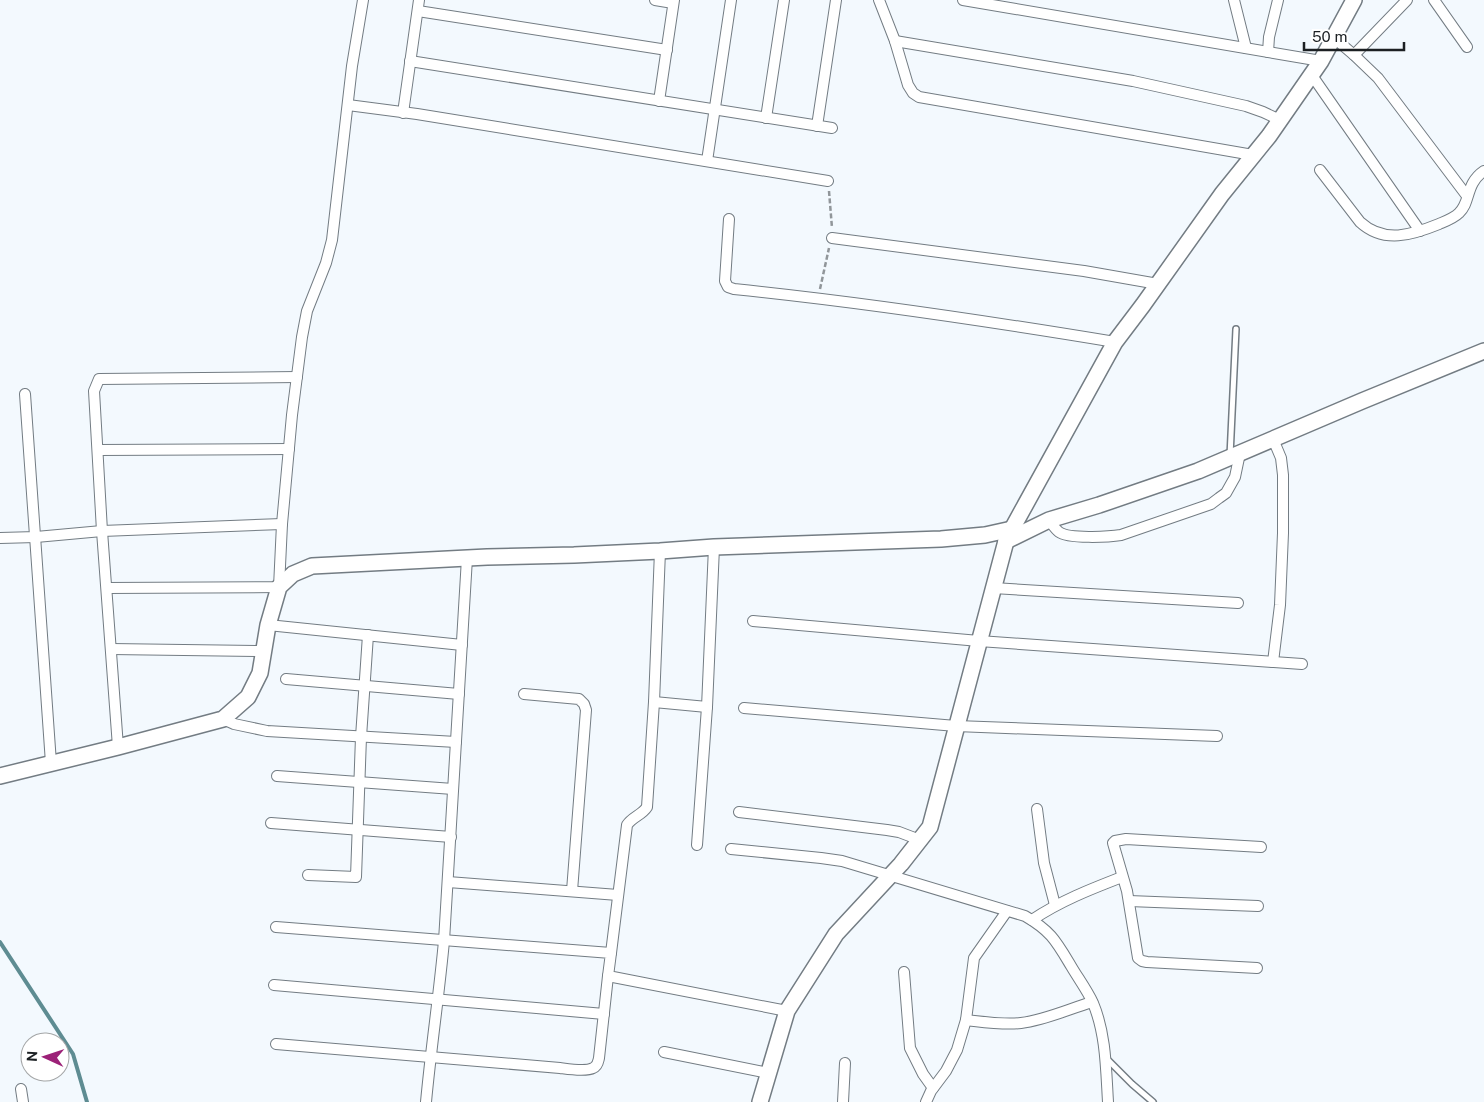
<svg xmlns="http://www.w3.org/2000/svg" width="1484" height="1102" font-family="'Public Sans',sans-serif">
<style>
.lines{fill:none;stroke-linecap:round;stroke-linejoin:round}
.stream{stroke:#5e8c92;stroke-width:4}
.lane-casing{stroke:#737c83;stroke-width:8}
.street-casing{stroke:#737c83;stroke-width:12}
.secondary-casing{stroke:#737c83;stroke-width:18}
.path{stroke:#91969a;stroke-width:2.5;stroke-dasharray:5 2.5;stroke-linecap:butt}
.lane{stroke:#fff;stroke-width:5}
.street{stroke:#fff;stroke-width:10}
.secondary{stroke:#fff;stroke-width:15}
</style>
<rect width="100%" height="100%" fill="#f3f9fe"/>
<g class="lines">
<polyline class="stream" points="0,942 73,1054 87,1102"/>
<g class="lane-casing">
<g id="lane">
<polyline points="1230,456 1236,329"/>
<polyline points="1106,1058 1132,1084 1153,1102"/>
</g>
</g>
<g class="street-casing">
<g id="street">
<polyline points="655,0 673,3"/>
<polyline points="879,0 895,41 908,85 913,93 919,97 1253,155"/>
<polyline points="963,0 1321,61"/>
<polyline points="1234,0 1246,48"/>
<polyline points="1434,0 1467,47"/>
<polyline points="418,11 667,50"/>
<polyline points="1333,37 1354,55 1378,78 1467,196"/>
<polyline points="895,41 1133,81 1246,106 1263,112 1280,120"/>
<polyline points="1268,52 1269,37 1278,0"/>
<polyline points="1354,55 1407,0"/>
<polyline points="410,61 832,128"/>
<polyline points="1311,74 1420,231"/>
<polyline points="659,101 674,0"/>
<polyline points="348,105 417,114 828,181"/>
<polyline points="403,113 419,0"/>
<polyline points="766,118 784,0"/>
<polyline points="817,126 836,0"/>
<polyline points="707,161 731,0"/>
<path d="M 1320,170 L 1360,222 C 1384,244 1412,235 1439,224 C 1446,221 1454,218 1459,213 C 1471,202 1465,184 1484,171"/>
<path d="M 729,219 L 725,281 L 728,287 L 734,289 C 862,302 988,321 1115,342"/>
<polyline points="832,238 1084,271 1158,284"/>
<polyline points="25,394 51,763"/>
<polyline points="98,450 289,449"/>
<path d="M 1049,520 C 1052,524 1055,529 1059,532 C 1068,539 1109,537 1121,535 L 1211,504 L 1219,498 L 1226,493 L 1235,477 L 1240,453"/>
<polyline points="0,538 36,537 102,531 282,524"/>
<polyline points="107,588 279,587 282,524 292,415 302,337 307,311 326,263 332,240 352,66 363,0"/>
<polyline points="993,588 1238,603"/>
<polyline points="753,621 979,641 1302,664"/>
<polyline points="268,625 462,645"/>
<polyline points="111,649 263,651"/>
<polyline points="1273,662 1280,605 1283,533 1283,475 1281,458 1273,439"/>
<polyline points="286,679 459,694"/>
<polyline points="524,694 579,699 584,704 586,710 572,891"/>
<polyline points="654,702 707,707"/>
<polyline points="744,708 956,726 1217,736"/>
<polyline points="223,719 234,724 267,731 456,742"/>
<polyline points="118,747 102,531 94,391 99,379 297,377"/>
<polyline points="277,776 453,789"/>
<polyline points="1037,809 1044,863 1055,905"/>
<polyline points="739,812 887,830 899,832 920,840"/>
<polyline points="271,823 451,837"/>
<polyline points="697,845 707,707 714,547"/>
<path d="M 731,849 L 821,858 L 842,861 L 1025,916 C 1051,931 1056,941 1071,966 C 1078,978 1087,990 1093,1003 C 1106,1034 1106,1069 1108,1102"/>
<polyline points="308,875 356,877 361,737 368,635"/>
<polyline points="448,882 618,895"/>
<polyline points="1129,901 1258,906"/>
<path d="M 1032,920 C 1060,901 1091,889 1122,877"/>
<polyline points="276,927 611,953 608,976 787,1011"/>
<path d="M 611,953 L 627,825 C 632,817 642,815 647,807 L 654,702 L 660,551"/>
<polyline points="1257,968 1147,962 1142,961 1138,958 1127,891 1113,843 1115,841 1126,839 1261,847"/>
<polyline points="904,972 910,1048 923,1074 933,1088"/>
<polyline points="274,985 604,1014"/>
<path d="M 966,1020 C 984,1022 1003,1025 1021,1023 C 1045,1020 1069,1009 1092,1002"/>
<path d="M 276,1044 L 560,1068 C 568,1069 586,1072 593,1068 C 598,1066 598,1062 599,1058 L 608,976"/>
<polyline points="664,1052 768,1073"/>
<polyline points="21,1089 23,1102"/>
<path d="M 426,1102 C 431,1048 439,995 444,941 L 467,558"/>
<polyline points="843,1102 845,1063"/>
<polyline points="926,1102 931,1091 946,1071 957,1050 966,1020 974,958 1007,911"/>
</g>
</g>
<g class="secondary-casing">
<g id="secondary">
<polyline points="1006,541 1049,520 1099,505 1198,471 1362,401 1484,351"/>
<polyline points="0,776 118,747 223,719 248,697 260,673 268,625 279,587 293,574 312,566 487,557 574,555 660,551 714,547 941,539 985,535 1012,529"/>
<polyline points="760,1102 787,1011 836,934 901,864 930,827 1006,541 1012,529 1115,342 1143,305 1222,194 1269,136 1321,61 1354,0"/>
</g>
</g>
<g class="path">
<polyline points="829,191 832,228"/>
<polyline points="820,289 829,248"/>
</g>
<use href="#lane" class="lane"/>
<use href="#street" class="street"/>
<use href="#secondary" class="secondary"/>
</g>
<g transform="translate(45 1057) rotate(273)"><circle r="24" fill="#ffffff" stroke="#a4a6a7"/>
<path d="M0-4L9 19L0 12L-9 19Z" fill="#9c2178"/>
<text y="-8" font-size="14" font-weight="bold" text-anchor="middle" fill="#1c2023">N</text>
</g>
<path d="M1304 42v8h100v-8" fill="none" stroke="#1c2023" stroke-width="2.5"/>
<text x="1312" y="42" font-size="15" fill="#1c2023" stroke="#ffffff" stroke-width="4" paint-order="stroke">50 m</text>
</svg>
